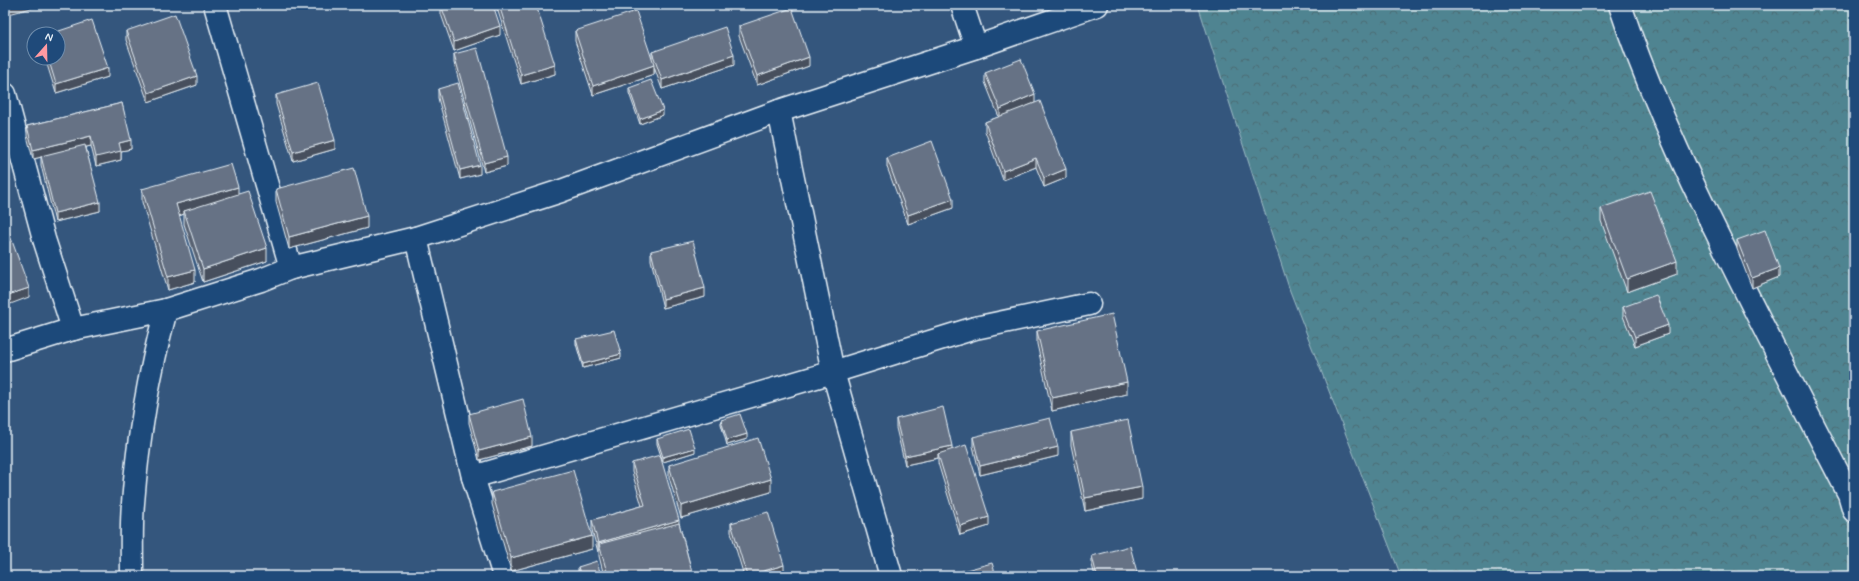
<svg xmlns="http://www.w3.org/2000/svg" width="1859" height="581" font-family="Mynerve,sans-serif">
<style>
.forest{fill:url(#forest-crowns);stroke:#9cbac4}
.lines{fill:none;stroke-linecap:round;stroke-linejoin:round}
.street-casing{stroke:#e8f1f8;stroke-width:25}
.street{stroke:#1f4a7a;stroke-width:22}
.wall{fill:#586272;stroke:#e8f1f8}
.shaded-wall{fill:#47505d;stroke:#e8f1f8}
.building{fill:#667285;stroke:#e8f1f8}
</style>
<defs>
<pattern id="forest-crowns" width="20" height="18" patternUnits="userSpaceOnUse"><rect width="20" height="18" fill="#508491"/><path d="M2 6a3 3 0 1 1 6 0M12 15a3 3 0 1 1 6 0" fill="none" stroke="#4c6c75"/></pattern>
</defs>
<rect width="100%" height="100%" fill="#34567d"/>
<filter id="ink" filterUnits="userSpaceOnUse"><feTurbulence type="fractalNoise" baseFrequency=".025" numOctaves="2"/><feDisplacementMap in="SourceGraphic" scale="8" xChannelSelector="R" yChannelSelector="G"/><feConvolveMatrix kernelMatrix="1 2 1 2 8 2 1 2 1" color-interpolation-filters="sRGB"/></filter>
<g filter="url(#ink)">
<polygon class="forest" points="1198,5 1854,5 1854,576 1401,576 1290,291"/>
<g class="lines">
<g class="street-casing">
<g id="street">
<polyline points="215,5 291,268"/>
<polyline points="962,5 976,47"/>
<path d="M 1620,5 C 1648,90 1686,172 1726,252 C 1766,333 1807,413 1849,494 L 1854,511"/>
<polyline points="5,94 44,239 73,329"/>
<polyline points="779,111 833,372 891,576"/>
<polyline points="416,238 473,477 504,576"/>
<polyline points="5,350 73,329 166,310"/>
<polyline points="473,477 833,372 975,328 1089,304"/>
<path d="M 132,576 C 132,552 131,527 133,503 C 138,437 149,373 166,310 L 261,280 L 291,268 L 416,238 L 561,191 L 779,111 L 976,47 L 1097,5"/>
</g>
</g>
<use href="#street" class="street"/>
</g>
<g class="wall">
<polygon points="441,5 500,35 454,51 441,14"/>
<polygon points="496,5 536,5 555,74 521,84"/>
<polygon points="739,26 809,66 757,85 739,36"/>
<polygon points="126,31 197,85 148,102 126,40"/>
<polygon points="575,31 652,59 652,52 734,65 662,89 654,67 654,75 593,95 575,41"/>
<polygon points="454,54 507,166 484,172 454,63"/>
<polygon points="45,58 58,58 108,77 56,93"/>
<polygon points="985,73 1035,103 1066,178 1044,187 1036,167 1003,180 985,131 985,122 999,117 985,82"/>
<polygon points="629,88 663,115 640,124 629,93"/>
<polygon points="438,89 480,174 460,179 438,98"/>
<polygon points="276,95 335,149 293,161 276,104"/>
<polygon points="122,103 131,149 121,151 121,160 96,166 91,146 86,147 100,211 55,222 41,165 41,157 33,159 27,136 27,126"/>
<polygon points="887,158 953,208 908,224 887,167"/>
<polygon points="142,189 238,194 267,261 203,282 184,224 184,214 179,216 195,282 168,290 142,202"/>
<polygon points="276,189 367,228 289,249 276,202"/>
<polygon points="1601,208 1677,274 1627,292 1601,221"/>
<polygon points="1737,240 1779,277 1752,288 1737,249"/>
<polygon points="651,251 705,297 663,308 651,260"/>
<polygon points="1623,307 1668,334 1635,346 1623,316"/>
<polygon points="1037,331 1127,394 1052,411 1037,344"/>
<polygon points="576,339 621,358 583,368 576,344"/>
<polygon points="469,414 532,446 479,460 469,423"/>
<polygon points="896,419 952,449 989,526 960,535 938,463 938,458 905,465 896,428"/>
<polygon points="721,420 747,439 727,445 721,424"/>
<polygon points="1071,432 1142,499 1085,511 1071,445"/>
<polygon points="973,437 1058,456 980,475 973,446"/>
<polygon points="657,439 695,452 663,462 657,444"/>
<polygon points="632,463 679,523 693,576 604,576 599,556 599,551 598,552 592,530 592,520 642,506 632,472"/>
<polygon points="669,465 771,492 681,518 669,477"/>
<polygon points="492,492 592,549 511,571 492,504"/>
<polygon points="731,523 784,574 777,576 744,576 731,532"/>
<polygon points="1092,556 1138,576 1095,576 1092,565"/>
<polygon points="578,567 601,576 578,576"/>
</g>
<g class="shaded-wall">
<polygon points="7,5 39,5 39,6 5,15 5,6"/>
<polygon points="345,5 354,5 345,8"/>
<polygon points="500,26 500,35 454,51 454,42"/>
<polygon points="734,55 734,65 662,89 662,80"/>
<polygon points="809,57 809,66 757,85 757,76"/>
<polygon points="555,65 555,74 521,84 521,75"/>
<polygon points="654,65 654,75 593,95 593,86"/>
<polygon points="108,68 108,77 56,93 56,84"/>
<polygon points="197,76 197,85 148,102 148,93"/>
<polygon points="1035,94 1035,103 1000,118 1000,109"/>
<polygon points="663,110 663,115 640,124 640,119"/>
<polygon points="91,136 91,146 33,159 33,150"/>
<polygon points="131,140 131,149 121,151 121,160 96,166 96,157 119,143"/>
<polygon points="335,140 335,149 293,161 293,152"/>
<polygon points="507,157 507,166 484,172 484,163"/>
<polygon points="1036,158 1036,167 1003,180 1003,171"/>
<polygon points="480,165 480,174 460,179 460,170"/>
<polygon points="1066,169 1066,178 1044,187 1044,178"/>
<polygon points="238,187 238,199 184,211 184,214 176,217 176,204"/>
<polygon points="953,199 953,208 908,224 908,215"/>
<polygon points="100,202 100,211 55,222 55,213"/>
<polygon points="367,216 367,228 289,249 289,237"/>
<polygon points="267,248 267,261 203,282 203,269"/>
<polygon points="1677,261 1677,274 1627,292 1627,279"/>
<polygon points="1779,268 1779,277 1752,288 1752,278"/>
<polygon points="195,270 195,282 168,290 168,277"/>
<polygon points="29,288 29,297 5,306 5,296"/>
<polygon points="705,288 705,297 663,308 663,299"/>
<polygon points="1668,325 1668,334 1635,346 1635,337"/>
<polygon points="621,354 621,358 583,368 583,364"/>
<polygon points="1127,382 1127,394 1052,411 1052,398"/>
<polygon points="747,434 747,439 727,445 727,440"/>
<polygon points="532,437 532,446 479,460 479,451"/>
<polygon points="952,446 952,455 938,454 938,458 905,465 905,456"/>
<polygon points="1058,447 1058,456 980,475 980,466"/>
<polygon points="695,448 695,452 663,462 663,457"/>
<polygon points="771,479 771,492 681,518 681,506"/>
<polygon points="1142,487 1142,499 1085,511 1085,498"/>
<polygon points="989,517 989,526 960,535 960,526"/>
<polygon points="679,520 679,529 599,544 599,551 598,552 598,543"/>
<polygon points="592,536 592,549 511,571 511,558"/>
<polygon points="784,565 784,574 777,576 747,576"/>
</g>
<g class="building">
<polygon points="441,5 493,5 500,26 454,42"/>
<polygon points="499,5 536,5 555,65 521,75"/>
<polygon points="792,8 809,57 757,76 739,26"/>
<polygon points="636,11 654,65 593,86 575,31"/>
<polygon points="175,14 197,76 148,93 126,31"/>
<polygon points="92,20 108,68 56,84 48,58 58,58 58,34 50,34"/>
<polygon points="725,27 734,55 662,80 652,52"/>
<polygon points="477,48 507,157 484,163 454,54"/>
<polygon points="1021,59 1035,94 1000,109 985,73"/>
<polygon points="651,80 663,110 640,119 629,88"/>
<polygon points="318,83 335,140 293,152 276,95"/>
<polygon points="458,83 480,165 460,170 438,89"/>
<polygon points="1040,101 1066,169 1044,178 1036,158 1003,171 985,122"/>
<polygon points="122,103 131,140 119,143 121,151 96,157 91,136 33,150 27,126"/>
<polygon points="932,141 953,199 908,215 887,158"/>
<polygon points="85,145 100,202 55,213 41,156"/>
<polygon points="231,164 238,187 176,204 195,270 168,277 142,189"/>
<polygon points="354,168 367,216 289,237 276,189"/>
<polygon points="248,191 267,248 203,269 184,211"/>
<polygon points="1650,191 1677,261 1627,279 1601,208"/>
<polygon points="7,227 29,288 5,296 5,228"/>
<polygon points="1765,230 1779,268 1752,278 1737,240"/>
<polygon points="693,241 705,288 663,299 651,251"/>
<polygon points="1656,295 1668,325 1635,337 1623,307"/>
<polygon points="1112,314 1127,382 1052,398 1037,331"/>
<polygon points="614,330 621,354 583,364 576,339"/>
<polygon points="523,399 532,437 479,451 469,414"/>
<polygon points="943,407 952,446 905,456 896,419"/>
<polygon points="740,414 747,434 727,440 721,420"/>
<polygon points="1050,418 1058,447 980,466 973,437"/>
<polygon points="1128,420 1142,487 1085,498 1071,432"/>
<polygon points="689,429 695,448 663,457 657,439"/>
<polygon points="758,438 771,479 681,506 669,465"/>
<polygon points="966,445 989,517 960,526 938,454"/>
<polygon points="660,455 679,520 598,543 592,520 645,505 632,463"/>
<polygon points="573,470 592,536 511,558 492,492"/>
<polygon points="768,512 784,565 747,576 731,523"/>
<polygon points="679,523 693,576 608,576 599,544"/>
<polygon points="1130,546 1138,576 1097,576 1092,556"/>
<polygon points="597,561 601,576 581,576 578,567"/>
<polygon points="992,563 996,576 944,576"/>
</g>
</g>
<rect width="1859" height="581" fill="none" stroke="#1f4a7a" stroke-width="20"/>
<rect x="10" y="10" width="1839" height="561" fill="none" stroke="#e8f1f8" stroke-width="1.5" filter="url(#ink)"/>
<g transform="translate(46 46) rotate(20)"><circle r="19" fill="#1f4a7a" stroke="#6f8dac"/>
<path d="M0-3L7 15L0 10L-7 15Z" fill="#ff9aa2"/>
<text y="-6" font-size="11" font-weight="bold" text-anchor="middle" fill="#e8f1f8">N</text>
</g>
</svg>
